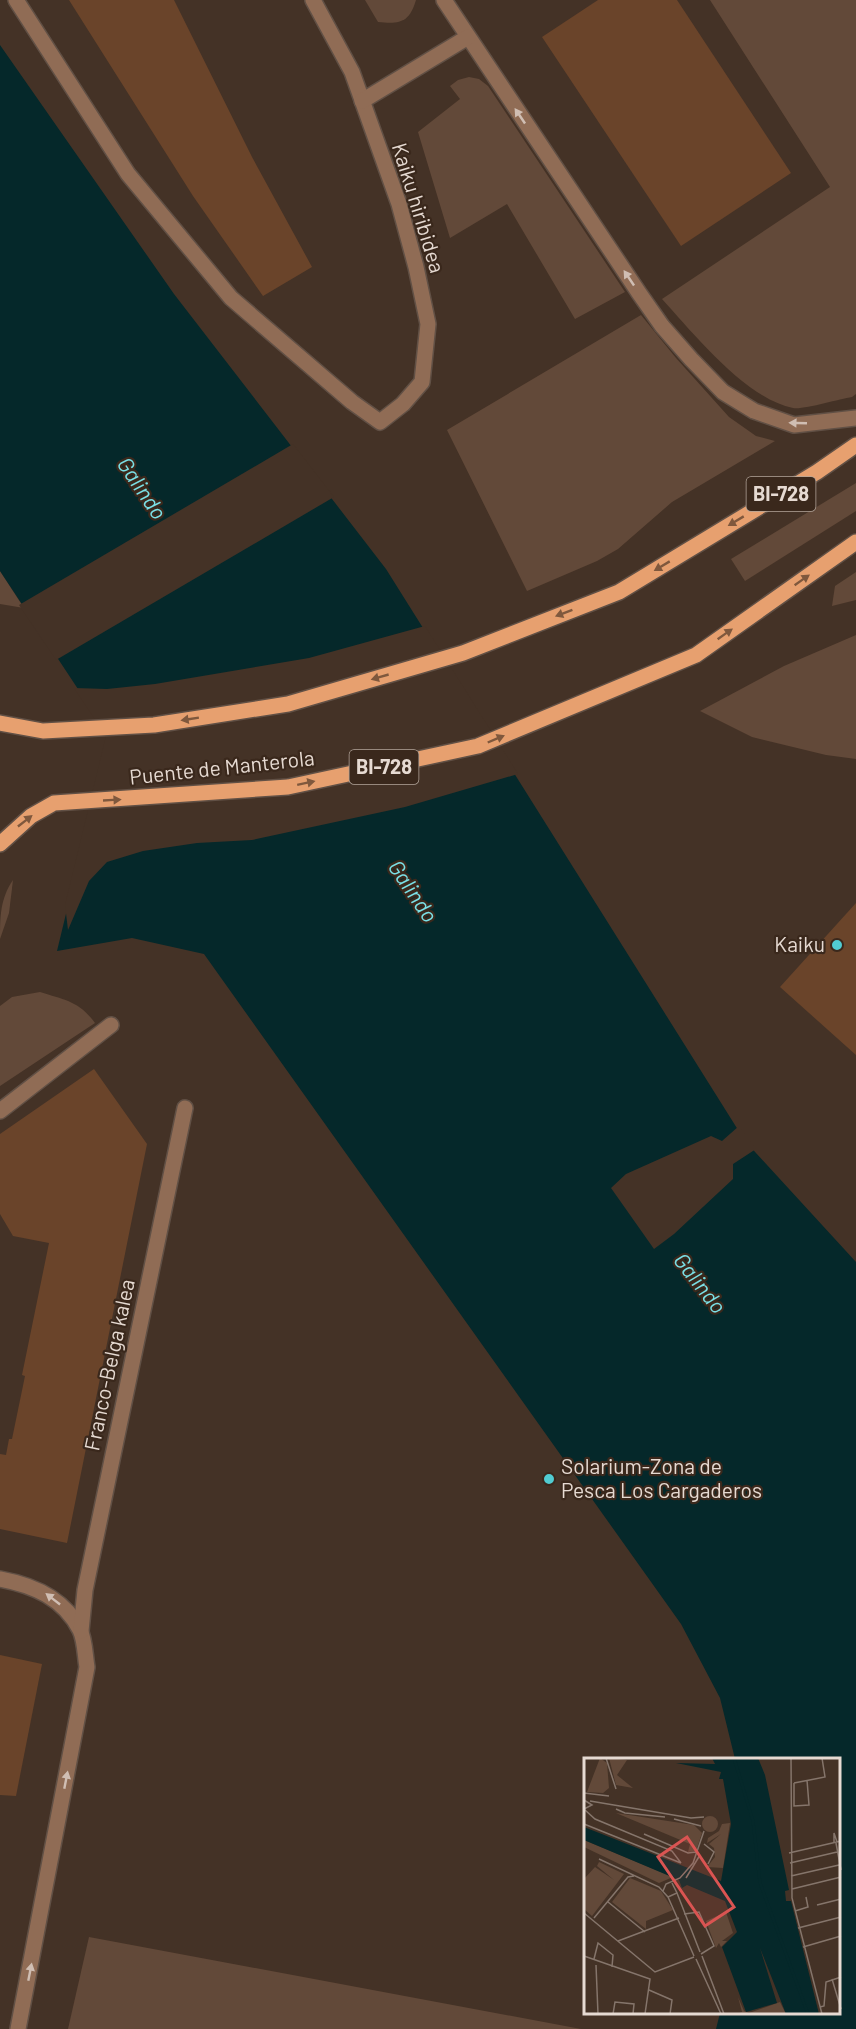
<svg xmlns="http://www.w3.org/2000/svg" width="856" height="2029" font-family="Barlow,sans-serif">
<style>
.green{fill:#624939}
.water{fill:#05282a}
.pier{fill:#443226}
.building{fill:#6a442a}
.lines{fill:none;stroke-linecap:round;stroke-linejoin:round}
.minor-casing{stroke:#615045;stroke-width:18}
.major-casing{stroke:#615045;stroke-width:18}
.minor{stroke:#906c55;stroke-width:15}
.major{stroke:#e7a06f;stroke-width:15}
.oneway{fill:#d0beb3}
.oneway2{fill:#7f583d}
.poi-dot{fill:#51ccd2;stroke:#3a281c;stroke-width:2}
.labels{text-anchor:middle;stroke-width:4.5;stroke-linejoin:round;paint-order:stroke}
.shield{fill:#3a281c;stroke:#b2a59b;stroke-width:1.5}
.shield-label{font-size:20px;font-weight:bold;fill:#e6dad2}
.street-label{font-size:21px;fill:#e6dad2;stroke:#3a281c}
.poi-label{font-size:21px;fill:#e6dad2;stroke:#3a281c;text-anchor:end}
.water-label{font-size:22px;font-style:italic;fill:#7ae0e6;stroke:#3a281c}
.inset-river{fill:none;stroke:#05282a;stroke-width:3}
.inset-road{fill:none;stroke:#85756b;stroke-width:1.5}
.view{fill:#da5452;fill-opacity:0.15;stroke:#da5452;stroke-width:3}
.inset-edge{fill:none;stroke:#e6dad2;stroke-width:3}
</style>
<rect width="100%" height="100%" fill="#443226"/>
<g class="green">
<path d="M 365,0 L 416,0 C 409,23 400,24 378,22 Z"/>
<path d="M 710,0 L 856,0 L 856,394 L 852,397 C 839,399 803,410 793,408 C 745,398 694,334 662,299 L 830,187 Z"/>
<polygon points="469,77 479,79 488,86 625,292 575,319 507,204 450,238 418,132 460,99 450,86 458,80"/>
<polygon points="641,315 676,358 729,417 756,436 775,441 672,502 618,549 597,561 527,591 447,430"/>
<polygon points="856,483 856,511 745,581 731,559"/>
<polygon points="0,571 24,608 0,604"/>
<polygon points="856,572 856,600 832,606 835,586"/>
<polygon points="856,635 856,759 826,755 752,737 700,711 784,666"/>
<path d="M 13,880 L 9,913 L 0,939 C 0,917 0,899 13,880 Z"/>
<path d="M 40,992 C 65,1000 79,1001 95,1023 L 0,1086 L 0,1006 L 12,997 Z"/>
<polygon points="89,1937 581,2029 68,2029"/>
</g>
<polygon class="water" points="0,45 174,294 386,569 745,1141 856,1262 856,2029 716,2029 720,2013 840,2012 840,1759 735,1759 720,1698 681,1624 204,954 132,938 57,951 109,736 0,571"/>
<g class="pier">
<polygon points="293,444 334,497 56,660 19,605"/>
<polygon points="425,626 518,774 405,807 252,840 197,843 143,851 107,862 89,881 68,930 65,905 106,736 74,688 107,689 155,684 309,658"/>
<polygon points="739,1126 756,1149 733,1164 733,1179 674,1234 654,1249 611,1188 626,1174 711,1136 722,1141"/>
</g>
<g class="building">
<polygon points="69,0 174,0 252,157 312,267 263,296 193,196"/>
<polygon points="598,0 677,0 791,173 681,246 542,37"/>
<polygon points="856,903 856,1055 780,987"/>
<polygon points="94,1069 147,1144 67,1543 0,1529 0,1454 6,1455 9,1439 12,1439 25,1376 22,1375 49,1243 13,1236 0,1214 0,1134"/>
<polygon points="0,1655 42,1664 16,1796 0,1795"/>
</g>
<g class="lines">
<g class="minor-casing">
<g id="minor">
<polyline points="16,0 128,174 231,298 352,402 380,422 403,404 422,382 428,324 416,267 399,204 352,72 313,0"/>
<polyline points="444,0 639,293 662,326 691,359 723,392 754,411 794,425 856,418"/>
<polyline points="362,101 468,37"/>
<polyline points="0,1111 111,1025"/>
<path d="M 0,1579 C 33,1585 64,1598 80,1630 C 85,1640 85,1656 87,1667 L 18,2029"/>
<polyline points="81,1631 85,1590 185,1108"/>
</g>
</g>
<g class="major-casing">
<g id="major">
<polyline points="0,723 43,731 154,725 288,704 463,653 619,592 817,472 856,445"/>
<polyline points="0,844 31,816 54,803 288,787 478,746 696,655 856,542"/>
</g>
</g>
<use href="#minor" class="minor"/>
<use href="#major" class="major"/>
</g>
<defs><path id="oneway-solid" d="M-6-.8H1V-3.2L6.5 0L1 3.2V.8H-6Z" transform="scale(1.5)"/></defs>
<g class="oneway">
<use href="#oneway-solid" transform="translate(520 116) rotate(-124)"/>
<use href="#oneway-solid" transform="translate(629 278) rotate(-124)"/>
<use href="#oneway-solid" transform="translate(798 423) rotate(-178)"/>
<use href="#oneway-solid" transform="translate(53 1599) rotate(-142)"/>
<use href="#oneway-solid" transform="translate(66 1780) rotate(-79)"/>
<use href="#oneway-solid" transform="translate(30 1972) rotate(-79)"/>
</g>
<g class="oneway2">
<use href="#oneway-solid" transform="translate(736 521) rotate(149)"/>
<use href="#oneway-solid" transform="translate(662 566) rotate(149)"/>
<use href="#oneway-solid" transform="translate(802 580) rotate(-35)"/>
<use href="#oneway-solid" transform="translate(564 613) rotate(159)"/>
<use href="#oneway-solid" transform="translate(725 634) rotate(-35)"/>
<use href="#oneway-solid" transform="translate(380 677) rotate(164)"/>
<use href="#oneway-solid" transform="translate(190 719) rotate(171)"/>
<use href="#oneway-solid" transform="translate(496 739) rotate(-23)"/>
<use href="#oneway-solid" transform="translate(306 783) rotate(-12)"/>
<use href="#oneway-solid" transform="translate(112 800) rotate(-3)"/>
<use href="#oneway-solid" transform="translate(25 821) rotate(-38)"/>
</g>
<g class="poi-dot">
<circle cx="837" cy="945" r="6"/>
<circle cx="549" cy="1479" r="6"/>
</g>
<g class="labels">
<g class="shield">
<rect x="746.5" y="477" width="69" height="34" rx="4.5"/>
<rect x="349.5" y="750" width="69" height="34" rx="4.5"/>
</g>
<g class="shield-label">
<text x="781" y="501">BI-728</text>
<text x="384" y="774">BI-728</text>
</g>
<g class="street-label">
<text transform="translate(418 208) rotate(73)" y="7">Kaiku hiribidea</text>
<text transform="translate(222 768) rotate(-6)" y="7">Puente de Manterola</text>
<text transform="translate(110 1365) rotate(-78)" y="7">Franco-Belga kalea</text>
</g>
<g class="poi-label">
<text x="825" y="952">Kaiku</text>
<text x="561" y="1474" text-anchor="start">Solarium-Zona de<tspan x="561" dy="24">Pesca Los Cargaderos</tspan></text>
</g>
<g class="water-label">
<text transform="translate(142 488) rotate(56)" y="8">Galindo</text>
<text transform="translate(413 891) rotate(56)" y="8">Galindo</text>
<text transform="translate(700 1283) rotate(52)" y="8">Galindo</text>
</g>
</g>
<g transform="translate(584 1758)">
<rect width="256" height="256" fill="#443226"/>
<path d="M 16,0 L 23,5 L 25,30 L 19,35 L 3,34 ZM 25,0 L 43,2 L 33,17 L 49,30 L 32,27 ZM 32,55 L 110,67 L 118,75 L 112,93 L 104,94 L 106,86 ZM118 66a8 8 0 1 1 16 0a8 8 0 1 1-16 0ZM 146,65 L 139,110 L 123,109 L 131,99 L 130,90 L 125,86 L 137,76 L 123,85 L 124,80 L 135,73 L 138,66 ZM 0,82 L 89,119 L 75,125 L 0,89 ZM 15,104 L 40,116 L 8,158 L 0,151 L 0,121 L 11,109 L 30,122 L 13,108 ZM 46,120 L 77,133 L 89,152 L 62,163 L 62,171 L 28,144 ZM 142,154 L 149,175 L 138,183 L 143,183 L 137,189 L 135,185 L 132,190 L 122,163 ZM 154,239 L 160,253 L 165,255 L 196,244 L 202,256 L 152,256 L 158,254 Z" fill="#624939"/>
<path d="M 128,0 L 174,0 L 181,17 L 205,132 L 201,133 L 202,143 L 207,143 L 235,256 L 202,256 L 176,190 L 193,245 L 162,254 L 138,189 L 153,174 L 141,143 L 103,127 L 98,130 L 95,122 L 0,82 L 0,69 L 137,123 L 147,66 L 139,21 L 135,21 L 137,14 L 92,5 L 131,6 Z" fill="#05282a"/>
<path class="inset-river" d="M 150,0 L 169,63 L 176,125 L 224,256"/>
<path class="inset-road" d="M 22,0 L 32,31M 207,0 L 208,140 L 238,256M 210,25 L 210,48 L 225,47 L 223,22M 210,25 L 241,19 L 238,0M 0,35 L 25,38M 0,42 L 8,47 L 0,51M 6,43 L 107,60 L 120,59M 32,51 L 41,55 L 81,59M 1,52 L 11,61 L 88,93 L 97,105M 90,61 L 117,68M 0,66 L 97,105M 60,76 L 104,95 L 112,94M 250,85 L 250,75 L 253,84M 252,85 L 257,112M 120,86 L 130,94 L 124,106M 205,95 L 257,83M 15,101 L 75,129 L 84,139 L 93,135 L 88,125M 206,105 L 253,94M 207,118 L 255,107M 102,120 L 116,97M 208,131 L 257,119M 79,133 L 82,126 L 96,120 L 109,105 L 120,73M 93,135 L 116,194M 84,139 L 110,198M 24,144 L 61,174M 233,147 L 257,141M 211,153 L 224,149 L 222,139M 0,155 L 71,214 L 110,199M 100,156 L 115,154 L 130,188 L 117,196M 10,160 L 44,119 L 50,118M 214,170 L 257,159M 34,183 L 95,160M 219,189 L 257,178M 0,198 L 66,221 L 61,256M 118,198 L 140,256M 10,201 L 14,185 L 29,197 L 28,209M 112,201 L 137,256M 12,207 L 14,256M 248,221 L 257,251M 65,232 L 88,242 L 86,256M 236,249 L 240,248 L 242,224 L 257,219M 29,256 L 31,244 L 50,246 L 49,256"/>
<path class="view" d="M 103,79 L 150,149 L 121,168 L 74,99 Z"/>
<rect width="256" height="256" class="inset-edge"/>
</g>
</svg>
